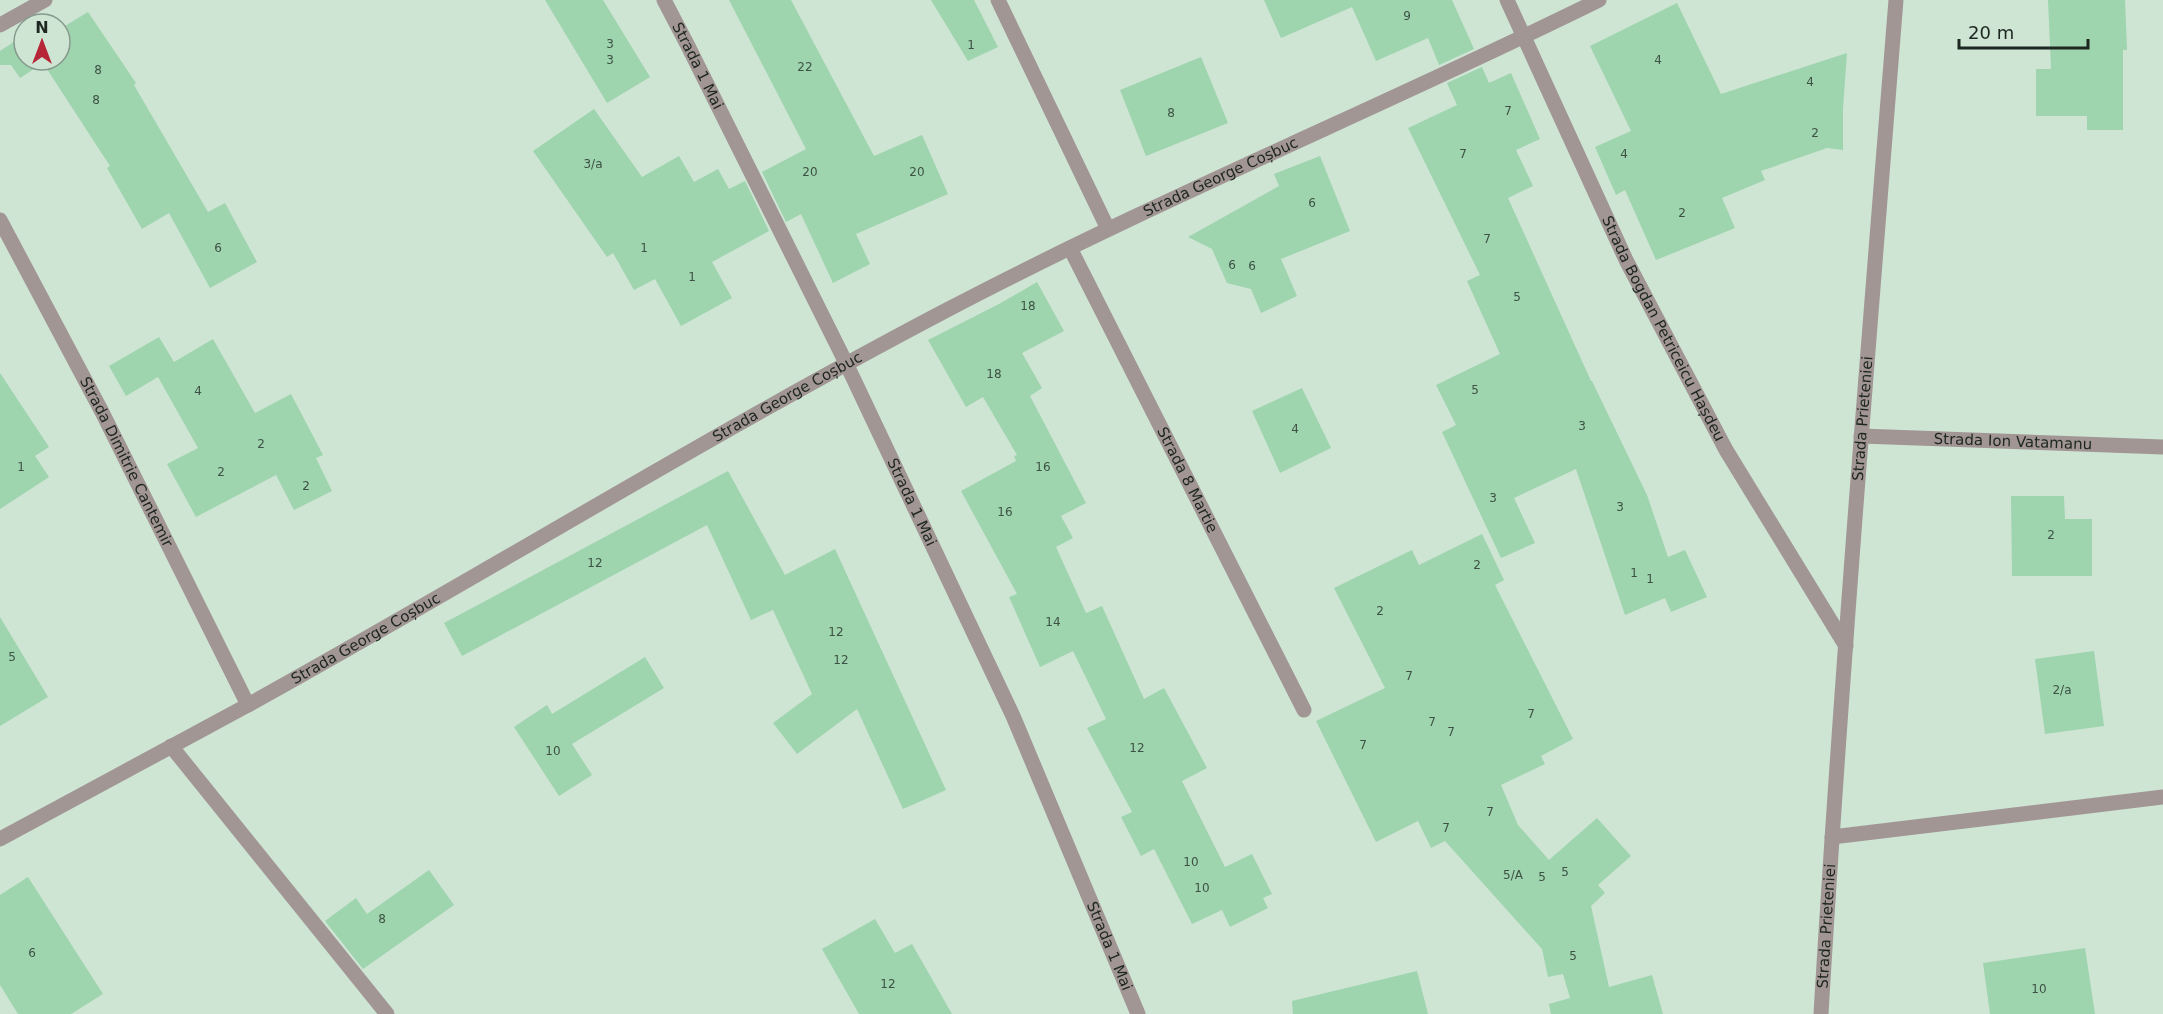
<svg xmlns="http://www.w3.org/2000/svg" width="2163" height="1014" font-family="'DejaVu Sans',sans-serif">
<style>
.building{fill:#9ed4ae}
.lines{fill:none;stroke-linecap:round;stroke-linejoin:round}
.service{stroke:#a29695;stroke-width:15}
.minor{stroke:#a29695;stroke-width:15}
.tertiary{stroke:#a29695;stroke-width:15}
.labels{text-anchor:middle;stroke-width:5;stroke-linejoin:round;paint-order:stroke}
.number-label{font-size:12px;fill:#3d5244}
.street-label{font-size:15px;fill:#1d2620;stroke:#cee5d4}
</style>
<rect width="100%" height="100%" fill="#cee5d4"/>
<g class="building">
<polygon points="545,0 603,0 650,77 607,103"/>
<polygon points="729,0 791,0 874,156 922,135 948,194 856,234 870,264 833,283 801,214 786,222 762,172 806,149"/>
<polygon points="931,0 974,0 998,47 968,61"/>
<polygon points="1264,0 1452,0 1474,49 1439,65 1428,38 1376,61 1352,7 1281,38"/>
<polygon points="2048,0 2125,0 2127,50 2123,50 2123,130 2087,130 2087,116 2036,116 2036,69 2051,69"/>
<polygon points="1677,3 1721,94 1847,53 1843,108 1843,150 1827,148 1761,171 1765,180 1722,198 1735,228 1656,260 1625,190 1616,195 1595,147 1631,131 1590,46"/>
<polygon points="88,12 136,83 134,85 208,212 225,203 257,262 210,288 169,213 142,229 107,168 110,166 43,63 20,78 11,65 0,65 0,51 24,35 24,60 60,60 60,29"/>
<polygon points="1201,57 1228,123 1146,156 1120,90"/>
<polygon points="1482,67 1489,83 1511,73 1540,139 1516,150 1533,186 1508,198 1591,381 1592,381 1647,495 1668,557 1685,550 1707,597 1671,612 1665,598 1625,615 1576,469 1514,498 1535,543 1501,558 1442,432 1456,425 1436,385 1500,354 1467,281 1480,275 1408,128 1457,105 1447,83"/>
<polygon points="594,109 642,177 679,156 694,182 718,169 729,189 745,181 769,231 712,262 732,298 681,326 655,279 634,290 613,253 607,257 533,151"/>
<polygon points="1320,156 1350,231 1281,259 1297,296 1261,313 1251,289 1227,283 1212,249 1188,237 1279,186 1274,174"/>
<polygon points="1037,282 1064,331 1022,353 1042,388 1030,396 1086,503 1061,516 1073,538 1056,547 1086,613 1102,606 1144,699 1164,688 1207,768 1182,781 1225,867 1252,854 1272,894 1263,898 1268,908 1230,927 1222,910 1192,924 1154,849 1141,856 1121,817 1132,812 1087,728 1106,719 1073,651 1040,667 1009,597 1017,594 961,491 1016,461 1014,456 1017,455 983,397 966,407 928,340 999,304"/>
<polygon points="159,337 174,362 213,339 255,413 291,394 323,455 316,458 332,491 294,510 276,475 196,517 167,464 198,448 158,377 126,396 109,366"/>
<polygon points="0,373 49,447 35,456 49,477 0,509"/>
<polygon points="1302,388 1331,448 1280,473 1252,411"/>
<polygon points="728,471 785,575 835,549 946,790 903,809 857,709 797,754 773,723 812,694 773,610 751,620 707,525 462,656 444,623"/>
<polygon points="2011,496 2064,496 2065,519 2092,519 2092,576 2012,576"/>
<polygon points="1482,534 1504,580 1495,585 1573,739 1541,756 1545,764 1501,785 1518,825 1549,860 1597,818 1631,856 1598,885 1605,893 1591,906 1609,987 1652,975 1663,1014 1551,1014 1549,1004 1570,998 1563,974 1548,977 1542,949 1445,841 1431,848 1418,821 1376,842 1316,721 1385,688 1334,588 1412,550 1419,565"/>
<polygon points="0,617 48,697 0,726"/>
<polygon points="2094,651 2104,726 2045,734 2035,659"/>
<polygon points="645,657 664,688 572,744 592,775 559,796 514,727 547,705 552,714"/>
<polygon points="429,870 454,905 363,969 325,921 356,898 367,914"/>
<polygon points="28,877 103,994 71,1014 18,1014 0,985 0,895"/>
<polygon points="875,919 895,953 912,944 952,1014 859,1014 822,949"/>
<polygon points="2085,948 2095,1014 1990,1014 1983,963"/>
<polygon points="1417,971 1428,1014 1293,1014 1292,1001"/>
</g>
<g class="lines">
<polyline class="service" points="171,746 387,1014"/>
<g class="minor">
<path id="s1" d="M 664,0 L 688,46 L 846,363 L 1013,716 L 1138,1014"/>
<polyline points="998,0 1108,229"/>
<path id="s2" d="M 1507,0 L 1626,260 L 1726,450 L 1846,646"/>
<polyline points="0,25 45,0"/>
<path id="s3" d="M 0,220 L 102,412 L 248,705"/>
<path id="s4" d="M 1070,248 L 1304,710"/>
<path id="s5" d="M 1861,436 L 2163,447"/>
<polyline points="1832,837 2163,797"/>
<path id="s6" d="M 0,839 C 82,794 166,750 248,705 C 481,576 707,436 943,312 C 1158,199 1382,107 1599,0"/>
</g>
<path class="tertiary" id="s7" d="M 1821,1014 C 1841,676 1869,338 1896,0"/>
</g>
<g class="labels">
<g class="number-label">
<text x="1407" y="20">9</text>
<text x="610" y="48">3</text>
<text x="971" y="49">1</text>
<text x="610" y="64">3</text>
<text x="1658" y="64">4</text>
<text x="805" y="71">22</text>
<text x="98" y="74">8</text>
<text x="1810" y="86">4</text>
<text x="96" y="104">8</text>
<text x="1508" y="115">7</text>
<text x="1171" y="117">8</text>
<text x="1815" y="137">2</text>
<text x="1463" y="158">7</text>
<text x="1624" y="158">4</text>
<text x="593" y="168">3/a</text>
<text x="810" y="176">20</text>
<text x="917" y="176">20</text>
<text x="1312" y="207">6</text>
<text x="1682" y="217">2</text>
<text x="1487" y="243">7</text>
<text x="218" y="252">6</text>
<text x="644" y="252">1</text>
<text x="1232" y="269">6</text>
<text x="1252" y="270">6</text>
<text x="692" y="281">1</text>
<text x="1517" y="301">5</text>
<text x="1028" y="310">18</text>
<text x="994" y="378">18</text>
<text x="1475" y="394">5</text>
<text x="198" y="395">4</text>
<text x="1582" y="430">3</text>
<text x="1295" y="433">4</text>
<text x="261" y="448">2</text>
<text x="21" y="471">1</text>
<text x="1043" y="471">16</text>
<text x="221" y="476">2</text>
<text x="306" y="490">2</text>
<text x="1493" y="502">3</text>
<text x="1620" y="511">3</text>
<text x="1005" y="516">16</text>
<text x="2051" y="539">2</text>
<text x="595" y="567">12</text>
<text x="1477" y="569">2</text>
<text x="1634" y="577">1</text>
<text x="1650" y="583">1</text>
<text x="1380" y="615">2</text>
<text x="1053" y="626">14</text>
<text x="836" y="636">12</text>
<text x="12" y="661">5</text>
<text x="841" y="664">12</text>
<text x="1409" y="680">7</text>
<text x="2062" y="694">2/a</text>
<text x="1531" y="718">7</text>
<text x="1432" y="726">7</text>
<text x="1451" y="736">7</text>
<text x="1363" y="749">7</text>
<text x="1137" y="752">12</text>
<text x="553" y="755">10</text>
<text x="1490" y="816">7</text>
<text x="1446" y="832">7</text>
<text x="1191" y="866">10</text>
<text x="1565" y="876">5</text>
<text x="1513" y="879">5/A</text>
<text x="1542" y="881">5</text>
<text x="1202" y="892">10</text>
<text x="382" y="923">8</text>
<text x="32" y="957">6</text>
<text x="1573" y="960">5</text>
<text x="888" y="988">12</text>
<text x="2039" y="993">10</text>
</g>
<g class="street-label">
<text dy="5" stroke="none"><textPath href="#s1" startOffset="74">Strada 1 Mai</textPath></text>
<text dy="5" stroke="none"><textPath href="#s6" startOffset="1389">Strada George Coșbuc</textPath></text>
<text dy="5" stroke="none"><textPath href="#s2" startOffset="364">Strada Bogdan Petriceicu Hașdeu</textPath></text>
<text dy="5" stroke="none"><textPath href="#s6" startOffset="903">Strada George Coșbuc</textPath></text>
<text dy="5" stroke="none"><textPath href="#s7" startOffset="597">Strada Prieteniei</textPath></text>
<text dy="5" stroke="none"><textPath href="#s5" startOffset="152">Strada Ion Vatamanu</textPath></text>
<text dy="5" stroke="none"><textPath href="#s3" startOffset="273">Strada Dimitrie Cantemir</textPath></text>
<text dy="5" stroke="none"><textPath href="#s4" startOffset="260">Strada 8 Martie</textPath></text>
<text dy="5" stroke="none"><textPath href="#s1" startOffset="560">Strada 1 Mai</textPath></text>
<text dy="5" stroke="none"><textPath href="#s6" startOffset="417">Strada George Coșbuc</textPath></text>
<text dy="5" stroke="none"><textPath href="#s7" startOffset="88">Strada Prieteniei</textPath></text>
<text dy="5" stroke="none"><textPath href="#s1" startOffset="1046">Strada 1 Mai</textPath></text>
</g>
</g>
<g transform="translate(42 42)"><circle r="28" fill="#cee5d4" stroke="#87998c" stroke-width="1.5"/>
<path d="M0-4.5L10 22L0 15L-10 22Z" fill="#b72637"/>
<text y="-9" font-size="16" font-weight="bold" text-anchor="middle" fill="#1d2620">N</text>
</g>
<path d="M1959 39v9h129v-9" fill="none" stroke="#1d2620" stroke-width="3"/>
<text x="1968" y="39" font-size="18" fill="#1d2620" stroke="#cee5d4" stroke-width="4.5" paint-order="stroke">20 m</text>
</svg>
